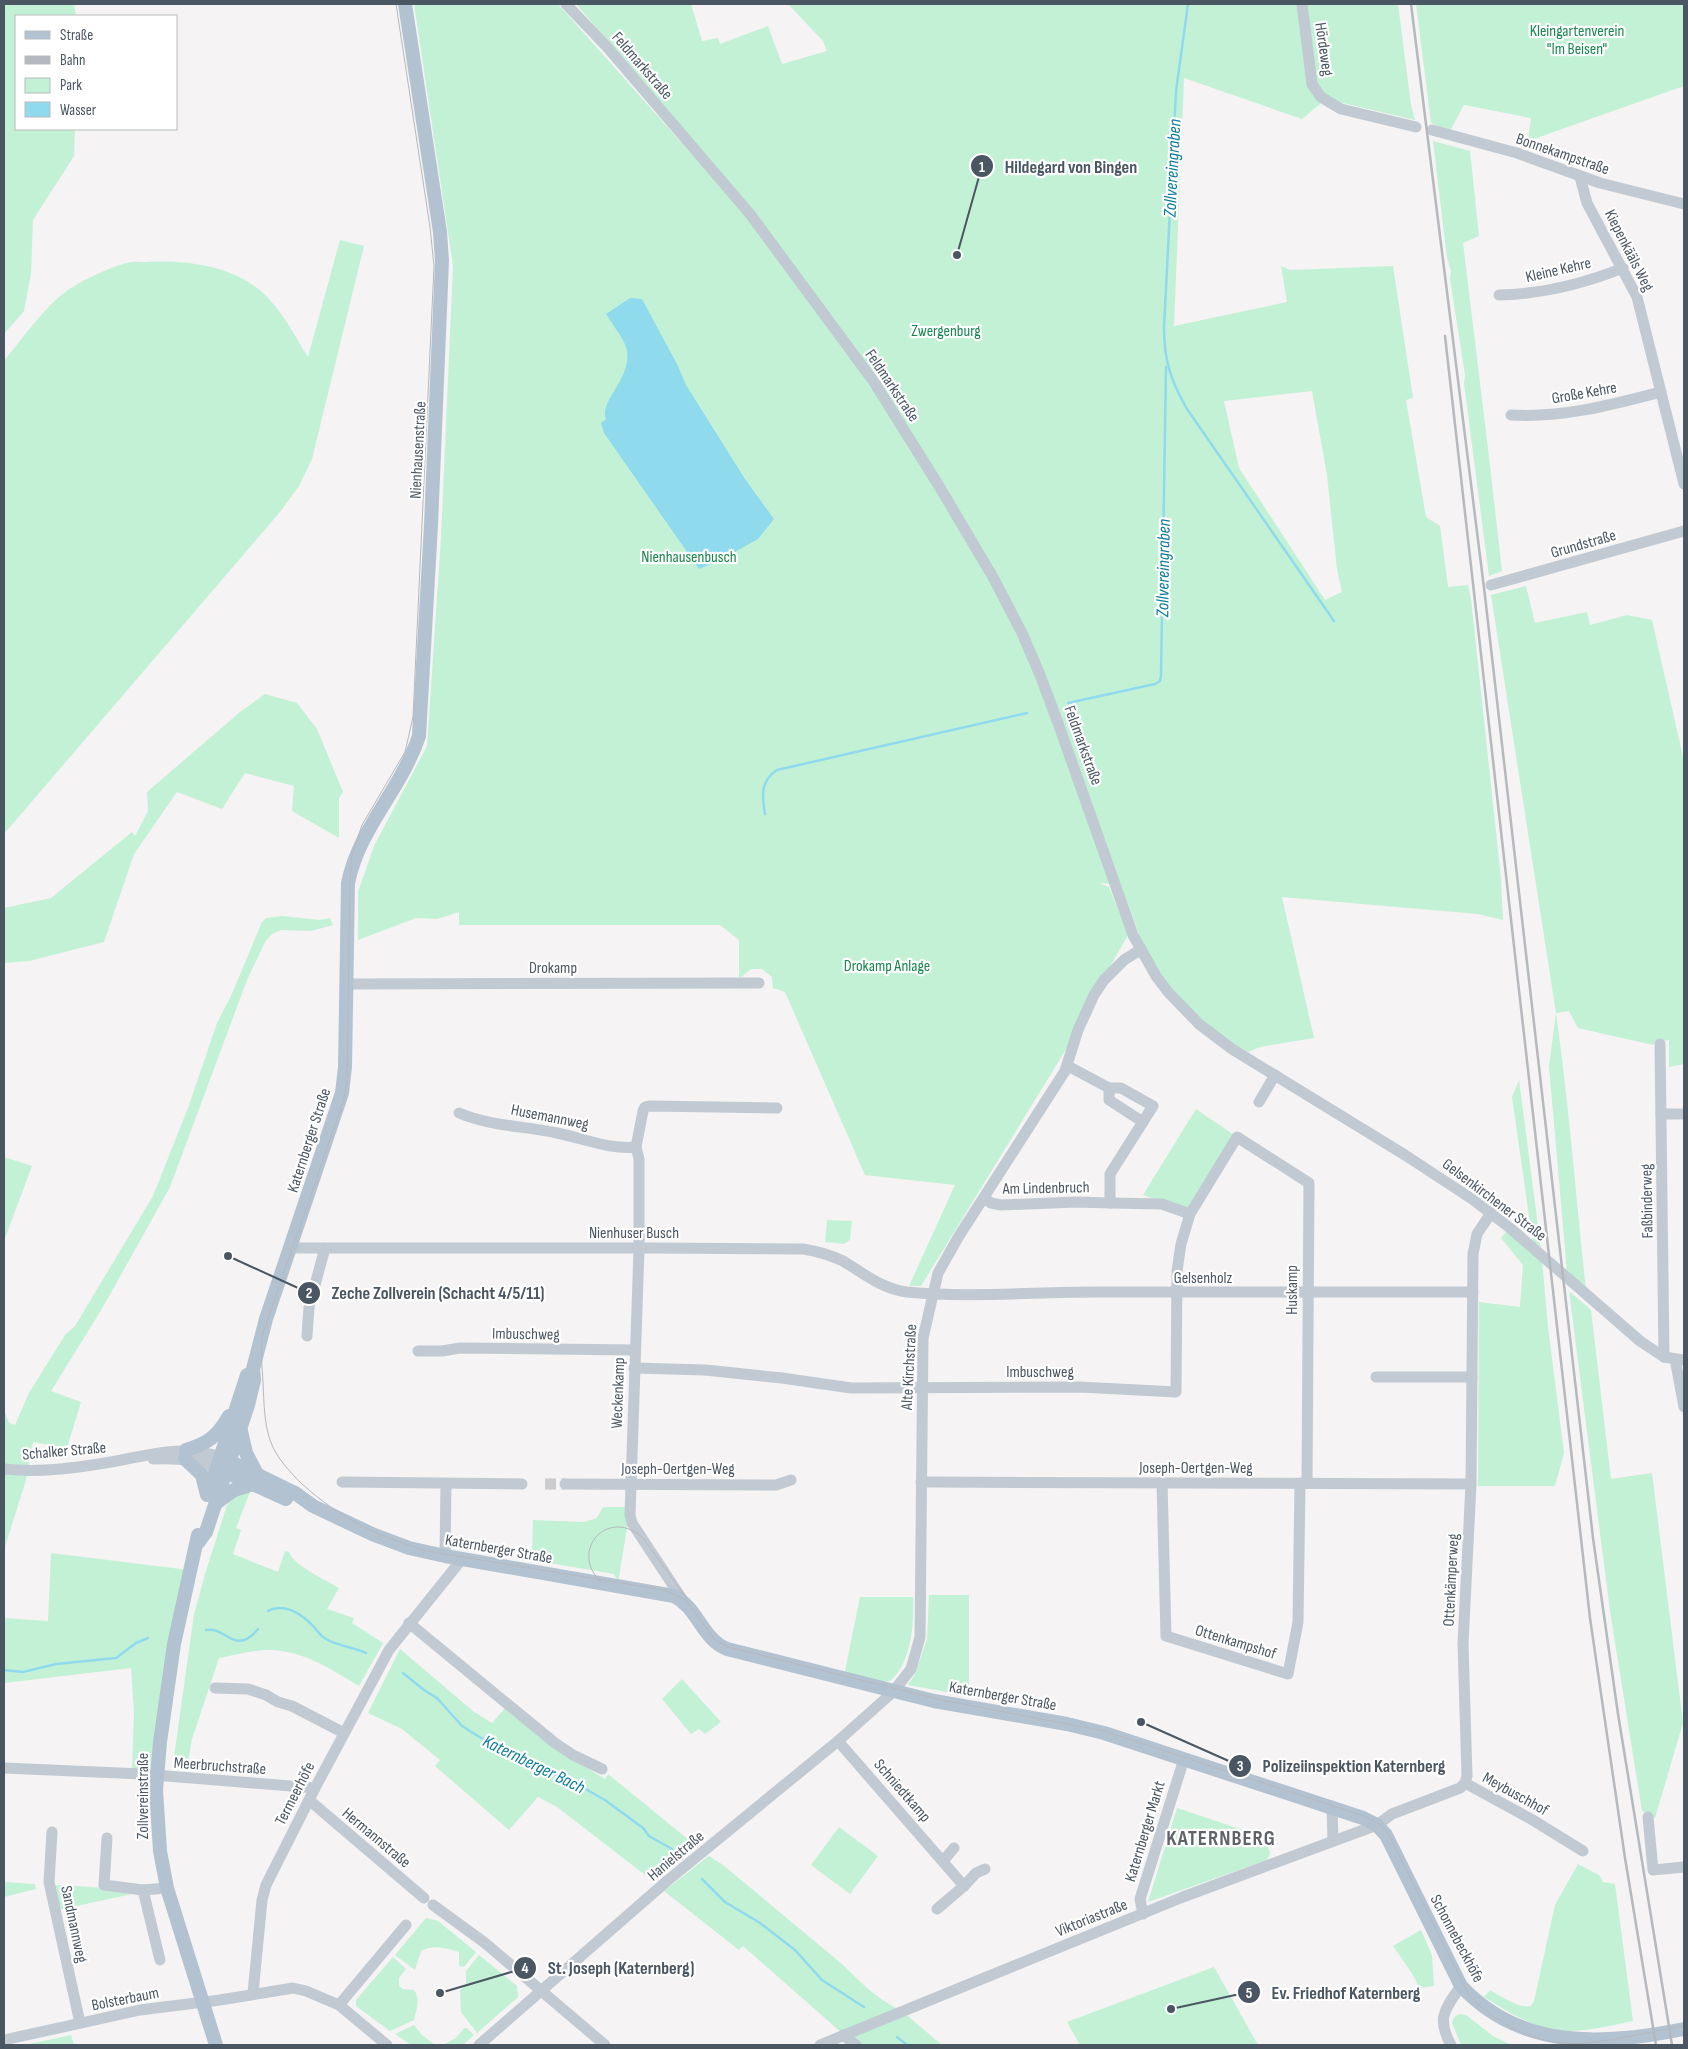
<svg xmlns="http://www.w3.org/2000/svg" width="1688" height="2049" font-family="'Sofia Sans Condensed',sans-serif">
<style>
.green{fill:#c3f1d5;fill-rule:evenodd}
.water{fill:#90daee}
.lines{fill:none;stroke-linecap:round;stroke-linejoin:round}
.stream{stroke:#90daee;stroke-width:2.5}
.minor-tunnel{stroke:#caccce;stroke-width:11;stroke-dasharray:11 5.5;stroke-linecap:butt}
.minor{stroke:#c1cad2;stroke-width:11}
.major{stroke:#b3c2d1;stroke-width:14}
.tram{stroke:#b5b8bd;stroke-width:1}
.rail{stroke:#b5b8bd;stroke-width:2.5}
.labels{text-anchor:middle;stroke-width:4.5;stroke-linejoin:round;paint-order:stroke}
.park-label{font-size:16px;fill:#17864f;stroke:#fff}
.street-label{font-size:16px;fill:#4a5661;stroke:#fff}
.water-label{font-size:18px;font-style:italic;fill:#0c7c9b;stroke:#fff}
.district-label{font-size:21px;font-weight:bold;letter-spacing:1px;fill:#5f6368;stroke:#fff}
.leader{fill:none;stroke:#4a5661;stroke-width:2}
.callout-dot{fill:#4a5661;stroke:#fff;stroke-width:2}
.mark-label{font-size:15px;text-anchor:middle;font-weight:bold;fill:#fff}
.callout-label{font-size:18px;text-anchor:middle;font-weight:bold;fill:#4a5661;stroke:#fff;stroke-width:4.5;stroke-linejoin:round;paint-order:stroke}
</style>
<rect width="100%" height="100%" fill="#f5f3f3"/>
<g class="green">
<polygon points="4,4 74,4 76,16 16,16 16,129 75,129 74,156 33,220 31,274 24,311 4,334"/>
<polygon points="414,4 558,4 743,212 873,383 1021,634 1113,884 1099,883 1109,887 1128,935 1091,1000 1068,1046 921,1286 909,1286 955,1185 865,1175 785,992 773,988 772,977 762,969 751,969 739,979 739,940 720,925 459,925 459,912 437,919 416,918 358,940 358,892 374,846 427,746 441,538 453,266"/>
<path d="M 576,4 L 691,4 L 702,41 L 718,38 L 720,44 L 768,26 L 782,64 L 827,51 L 823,41 L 788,4 L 1398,4 L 1411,105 L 1415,120 L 1326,99 L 1302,119 L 1184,78 L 1174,326 L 1287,302 L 1281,266 L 1290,270 L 1393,266 L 1413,398 L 1406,400 L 1426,517 L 1440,526 L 1448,587 L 1468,585 L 1471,599 L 1501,879 L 1503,920 L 1478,914 L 1282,897 L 1314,1038 L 1260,1047 L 1248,1052 L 1218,1035 L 1171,990 L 1144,947 L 1041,674 L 939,485 L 751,208 ZM 1312,391 L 1327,475 L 1337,569 L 1342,592 L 1325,600 L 1239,468 L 1224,401 Z"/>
<polygon points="1416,4 1684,4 1684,86 1528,141 1531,118 1464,105 1450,131 1431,123"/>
<polygon points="1433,141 1470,151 1479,236 1463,243 1489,457 1502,571 1489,576 1464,383 1465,375 1450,279 1451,271 1447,258"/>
<path d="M 340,240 L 364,246 L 312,459 L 299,486 L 280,512 L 4,834 L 4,361 C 22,339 45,306 68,290 C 83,280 110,267 127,263 C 133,261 140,262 146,262 C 185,260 231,265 262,292 C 282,310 294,335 308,357 Z"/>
<path d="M 1526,586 L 1535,623 L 1587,612 L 1590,625 L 1627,615 L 1652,620 L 1684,761 L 1684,1064 L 1669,1067 L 1669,1040 L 1656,1042 L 1653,1045 L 1578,1028 L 1569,1011 L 1556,1013 C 1569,1105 1576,1198 1586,1290 L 1567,1272 L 1549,1066 L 1556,1013 L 1491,595 Z"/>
<polygon points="265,694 297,703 317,729 343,792 339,798 339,838 292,811 294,786 245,773 222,809 177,792 134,854 104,942 29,961 4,963 4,908 51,898 132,832 135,836 148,811 147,792 240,712"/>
<polygon points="282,916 320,920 330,918 333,925 311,931 281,930 272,934 265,942 247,980 170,1187 103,1307 51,1391 81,1402 67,1448 33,1442 26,1480 4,1550 4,1410 9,1423 15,1425 29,1393 65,1335 75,1326 153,1196 188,1108 217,1023 231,996 262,922 266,918"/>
<polygon points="1519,1080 1541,1249 1533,1244 1512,1097"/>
<polygon points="1196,1109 1234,1135 1189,1212 1143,1195"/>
<polygon points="4,1157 32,1166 4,1241"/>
<polygon points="827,1220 852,1221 850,1240 844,1244 825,1242"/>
<polygon points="1509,1229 1542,1260 1548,1327 1564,1453 1555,1486 1478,1486 1479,1302 1520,1307 1523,1265 1501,1238"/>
<polygon points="1569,1291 1591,1310 1611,1479 1652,1473 1683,1723 1655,1818 1642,1811 1610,1611"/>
<path d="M 250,1492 L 236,1528 L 241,1530 L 233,1554 L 278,1572 L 285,1551 L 289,1552 C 294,1566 326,1580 339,1588 L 327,1609 L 354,1618 L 352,1623 L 383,1643 L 359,1686 C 333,1670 305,1652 273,1650 C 256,1649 236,1655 219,1658 L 192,1739 L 187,1769 L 178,1767 L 176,1765 L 174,1757 L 194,1614 L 206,1571 L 227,1505 L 237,1495 Z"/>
<polygon points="603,1507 626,1507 627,1528 618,1583 614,1574 532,1560 533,1520 584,1522 597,1518"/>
<polygon points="51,1553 189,1570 156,1775 132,1773 134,1711 131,1668 4,1683 4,1618 48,1621"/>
<polygon points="929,1595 969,1595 969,1696 908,1685 915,1674 927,1639"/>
<path d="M 860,1597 L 913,1597 C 914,1623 912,1662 890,1681 L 862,1683 L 845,1671 Z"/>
<polygon points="400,1649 473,1711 492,1723 505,1708 558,1750 605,1779 608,1774 695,1845 653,1881 557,1807 538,1797 509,1830 435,1766 440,1760 402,1729 368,1713"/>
<polygon points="682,1679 721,1722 705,1734 699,1729 691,1734 662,1699"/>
<polygon points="1177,1808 1249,1832 1260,1828 1266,1839 1270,1854 1267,1860 1148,1902"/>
<polygon points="839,1827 878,1856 850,1894 811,1865"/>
<path d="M 709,1856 L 723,1865 L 842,1964 C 859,1981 879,2001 902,2011 L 843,2034 L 743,1946 L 739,1950 L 664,1891 Z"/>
<path d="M 1578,1864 L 1599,1875 L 1603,1882 L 1615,1884 L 1633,2021 C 1613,2025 1589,2031 1568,2031 C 1537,2030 1509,2013 1484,1997 L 1490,1990 C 1501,1996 1519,2009 1531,2006 L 1534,2001 L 1555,1905 Z"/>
<polygon points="4,1882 35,1884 36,1889 4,1897"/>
<polygon points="58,1885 123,1889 132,1894 58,1910 53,1886"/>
<path d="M 426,1918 L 438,1921 L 476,1952 L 464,1967 L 459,1966 L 459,1952 C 446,1948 434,1944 421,1951 L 415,1970 L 395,1955 Z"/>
<path d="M 1421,1930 L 1432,1955 L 1434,1986 L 1419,1988 C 1413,1972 1403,1961 1393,1946 Z"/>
<polygon points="479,1955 517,1986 518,1997 477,2033 461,2012 460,1990 466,1985 466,1971"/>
<path d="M 393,1957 L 406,1969 L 399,1978 L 399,1986 L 403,1989 L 414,1990 C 421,1999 416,2011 414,2020 L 390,2031 L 356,2006 L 356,2000 Z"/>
<polygon points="1214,1967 1258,2045 1080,2045 1067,2022"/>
<polygon points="903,2012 942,2045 858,2045 844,2035"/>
<polygon points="1460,2014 1466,2015 1493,2036 1511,2045 1461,2045 1452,2023 1454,2017"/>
<polygon points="414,2025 422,2035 435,2045 411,2045 395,2034"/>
<polygon points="464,2028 467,2028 474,2035 463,2045 443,2045 456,2038"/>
<polygon points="71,2035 74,2045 25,2045"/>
</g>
<path class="water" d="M 630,298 L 642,299 L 678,366 L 686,385 L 745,479 L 774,519 L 758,539 L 724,558 L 699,569 L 604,433 L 601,423 L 606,419 C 598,401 635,376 626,347 C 622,336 612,324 606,314 Z"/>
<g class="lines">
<g class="stream">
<path d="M 1188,4 L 1176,91 L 1164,328 C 1164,361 1171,381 1187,409 L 1334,621"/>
<polyline points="1068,703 1155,684 1160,681 1161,676 1166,367"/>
<path d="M 765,814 C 762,796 760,781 777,770 L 1027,713"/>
<path d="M 268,1611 C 282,1603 299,1612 310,1623 C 316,1628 319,1635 326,1639 C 338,1646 353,1647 366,1653"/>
<path d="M 206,1630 C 226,1626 235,1657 258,1629"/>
<polyline points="4,1670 23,1672 56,1664 116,1658 136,1643 148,1638"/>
<polyline points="403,1673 424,1690 437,1698 462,1726 505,1753 573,1782 605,1800 643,1828 649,1836 672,1849"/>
<polyline points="702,1879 725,1902 760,1923 795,1950 822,1980 864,2007"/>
<polyline points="897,2037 907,2045"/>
</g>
<polyline class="minor-tunnel" points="545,1484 565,1484"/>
<g class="minor">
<polyline points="566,4 607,47 750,214 874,382 939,486 994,579 1022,633 1040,675 1058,723 1133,935 1156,976 1168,992 1199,1024 1232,1049 1405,1155 1472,1199 1510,1228 1640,1341 1664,1357 1684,1360"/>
<polyline points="1302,4 1312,84 1321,97 1341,109 1416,127"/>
<polyline points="1432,130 1517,153 1600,183 1684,204"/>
<polyline points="1580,177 1587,203 1637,297 1684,484"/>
<path d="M 1499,295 C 1542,294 1583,284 1623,268"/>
<path d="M 1511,415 C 1563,418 1611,405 1661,392"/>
<polyline points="1491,585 1684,531"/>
<polyline points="347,984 759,983"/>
<polyline points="1660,1044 1664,1357"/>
<polyline points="1109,1088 1109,1100 1143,1122"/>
<polyline points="1259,1102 1275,1075"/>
<path d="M 459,1113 C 490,1126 524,1126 557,1133 C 582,1138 610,1150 636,1147"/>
<polyline points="1661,1114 1684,1114"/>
<polyline points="984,1198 991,1203 1001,1205 1075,1202 1110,1203 1110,1174 1153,1106 1121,1088 1109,1088 1068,1066"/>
<polyline points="1110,1203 1162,1204 1190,1214"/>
<path d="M 289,1248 L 653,1248 L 803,1249 C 817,1251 830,1255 843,1261 C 863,1273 882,1289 907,1292 C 969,1298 1033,1292 1095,1292 C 1221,1292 1347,1292 1473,1292"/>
<polyline points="307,1336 309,1307 325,1248"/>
<polyline points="418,1351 442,1351 460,1348 634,1350"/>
<polyline points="1675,1359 1684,1407"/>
<polyline points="634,1368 705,1370 782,1378 851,1388 1080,1387 1176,1392 1177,1271 1181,1244 1190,1214 1237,1137 1309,1183 1307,1483"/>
<polyline points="1376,1377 1472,1377"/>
<path d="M 153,1459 C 175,1458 196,1459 217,1468"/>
<path d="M 4,1469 C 39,1473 76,1468 111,1462 C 151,1455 180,1444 221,1457"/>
<polyline points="342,1482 522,1484"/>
<path d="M 921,1482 C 1104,1484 1287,1484 1471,1484"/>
<polyline points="1162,1482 1166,1636 1288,1674 1298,1622 1300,1483"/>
<polyline points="565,1484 776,1485 791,1480"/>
<polyline points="445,1556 446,1484"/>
<polyline points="684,1602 632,1523 630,1515 639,1249 639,1159 636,1147 643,1111 645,1107 649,1106 777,1108"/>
<polyline points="409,1623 555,1743 573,1755 602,1769"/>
<polyline points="215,1688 248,1689 266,1695 278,1702 292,1706 344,1733"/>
<polyline points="838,1741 964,1886"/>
<polyline points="4,1768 142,1774 315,1788"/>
<polyline points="1465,1783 1467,1776 1463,1644 1471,1484 1473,1254 1477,1234 1491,1213"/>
<polyline points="1465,1783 1531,1819 1583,1851"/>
<polyline points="309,1800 424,1898"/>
<polyline points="1332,1806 1333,1841"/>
<polyline points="1648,1817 1653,1870 1684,1867"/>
<polyline points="52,1832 49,1882 80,2023"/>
<polyline points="107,1838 104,1885 143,1890 167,1888"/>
<polyline points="943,1861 954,1848"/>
<polyline points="143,1890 160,1960"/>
<polyline points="433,1905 485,1943 605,2045"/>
<polyline points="937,1909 964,1886 976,1873 985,1869"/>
<polyline points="1143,1914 1140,1899 1184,1759"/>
<polyline points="253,1993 262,1900 266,1885 315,1788 389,1650 462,1559"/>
<polyline points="339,2005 406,1925"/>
<polyline points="843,2035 856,2045"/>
<polyline points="4,2040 140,2010 220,2000 293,1988 306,1991 339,2005 387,2045"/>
<polyline points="479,2045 667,1881 838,1741 893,1692 911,1669 920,1637 923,1338 938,1273 959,1236 1065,1071 1078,1030 1094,995 1104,980 1124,960 1140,950"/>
<polyline points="820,2045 1183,1897 1377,1825 1392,1814 1460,1788 1465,1783"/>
<path d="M 1451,2045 C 1436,2018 1445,2009 1461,1986"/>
</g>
<g class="major">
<polyline points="241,1431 246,1453 257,1474"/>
<path d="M 186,1450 C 208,1443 217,1437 229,1416"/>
<path d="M 221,1457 L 295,1493 L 313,1506 L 372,1534 L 409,1548 L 445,1556 L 674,1596 C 698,1608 702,1639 727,1649 L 934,1701 L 1067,1724 L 1104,1733 L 1363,1818 L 1377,1825 L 1386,1835 L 1461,1986 C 1520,2049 1600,2046 1684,2029"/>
<polyline points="185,1459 202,1475 207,1495"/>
<polyline points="219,1469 286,1499"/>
<polyline points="209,1492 247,1375"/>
<polyline points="216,1503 234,1490 253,1484"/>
<polyline points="198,1535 174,1644 160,1742 156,1790 160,1851 167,1888 216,2045"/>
<path d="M 198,1543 L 206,1532 L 248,1405 L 254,1380 L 253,1369 L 266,1319 L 342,1093 L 345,1067 L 348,883 C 359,828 401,790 419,736 L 431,525 L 442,261 L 440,232 L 405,4"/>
</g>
<g class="tram">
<path d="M 396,4 L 430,227 L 434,266 L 413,717 L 405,752 L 362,825 L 352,855 L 350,883 L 347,1084 L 343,1102 L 263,1333 C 260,1350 262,1366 263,1383 C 264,1402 264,1422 270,1440 C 276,1457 288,1470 301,1483 C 339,1518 382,1539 432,1552 L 664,1590 L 686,1600 L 715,1640 L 728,1647 L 942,1700 L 1104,1731 L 1364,1816 L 1379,1824 L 1388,1833 L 1467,1991 C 1472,1997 1476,2004 1482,2008 C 1509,2031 1550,2047 1586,2043 C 1618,2040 1652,2031 1684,2026"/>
<path d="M 601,1582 C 568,1551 608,1506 643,1538 L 687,1599"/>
</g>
<g class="rail">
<polyline points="1411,4 1485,596 1593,1538 1618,1714 1672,2045"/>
<polyline points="1445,336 1590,1618 1625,1858 1656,2045"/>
</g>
</g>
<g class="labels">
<g class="park-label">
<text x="1577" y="36">Kleingartenverein<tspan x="1577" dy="18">"Im Beisen"</tspan></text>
<text x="946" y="336">Zwergenburg</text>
<text x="689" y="562">Nienhausenbusch</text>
<text x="887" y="971">Drokamp Anlage</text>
</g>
<g class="street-label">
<text transform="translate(1325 49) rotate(82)" y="6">Hördeweg</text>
<text transform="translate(643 65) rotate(49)" y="6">Feldmarkstraße</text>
<text transform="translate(1563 153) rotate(19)" y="6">Bonnekampstraße</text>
<text transform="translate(1630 250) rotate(63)" y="6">Kiepenkääls Weg</text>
<text transform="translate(1558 269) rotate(-13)" y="6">Kleine Kehre</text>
<text transform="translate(893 385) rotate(56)" y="6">Feldmarkstraße</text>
<text transform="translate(1584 392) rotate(-10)" y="6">Große Kehre</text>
<text transform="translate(417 450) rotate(-87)" y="6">Nienhausenstraße</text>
<text transform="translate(1583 543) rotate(-16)" y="6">Grundstraße</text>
<text transform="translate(1084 745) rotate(70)" y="6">Feldmarkstraße</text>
<text x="553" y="973">Drokamp</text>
<text transform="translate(550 1116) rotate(11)" y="6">Husemannweg</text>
<text transform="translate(308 1140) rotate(-72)" y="6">Katernberger Straße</text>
<text transform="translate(1046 1187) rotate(-1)" y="6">Am Lindenbruch</text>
<text transform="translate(1495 1199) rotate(37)" y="6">Gelsenkirchener Straße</text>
<text transform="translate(1646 1201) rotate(-91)" y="6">Faßbinderweg</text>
<text x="634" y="1238">Nienhuser Busch</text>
<text x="1203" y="1283">Gelsenholz</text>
<text transform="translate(1291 1290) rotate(-90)" y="6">Huskamp</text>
<text transform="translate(526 1333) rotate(1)" y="6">Imbuschweg</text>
<text transform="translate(908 1367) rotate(-87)" y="6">Alte Kirchstraße</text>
<text x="1040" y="1377">Imbuschweg</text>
<text transform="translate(617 1393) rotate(-88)" y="6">Weckenkamp</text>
<text transform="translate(64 1450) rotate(-5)" y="6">Schalker Straße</text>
<text x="1196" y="1473">Joseph-Oertgen-Weg</text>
<text x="678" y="1474">Joseph-Oertgen-Weg</text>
<text transform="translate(499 1548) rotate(10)" y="6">Katernberger Straße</text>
<text transform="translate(1450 1580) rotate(-87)" y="6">Ottenkämperweg</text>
<text transform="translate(1236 1641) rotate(17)" y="6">Ottenkampshof</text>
<text transform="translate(1003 1695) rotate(10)" y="6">Katernberger Straße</text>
<text transform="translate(220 1765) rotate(4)" y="6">Meerbruchstraße</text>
<text transform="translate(903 1790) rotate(49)" y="6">Schniedtkamp</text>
<text transform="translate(294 1793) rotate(-63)" y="6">Termeerhöfe</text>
<text transform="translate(1516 1793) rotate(29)" y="6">Meybuschhof</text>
<text transform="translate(142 1796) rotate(-90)" y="6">Zollvereinstraße</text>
<text transform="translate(1144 1831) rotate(-73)" y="6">Katernberger Markt</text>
<text transform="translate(377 1837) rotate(40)" y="6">Hermannstraße</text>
<text transform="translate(675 1855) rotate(-40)" y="6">Hanielstraße</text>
<text transform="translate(1091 1917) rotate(-22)" y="6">Viktoriastraße</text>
<text transform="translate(75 1924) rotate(78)" y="6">Sandmannweg</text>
<text transform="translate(1458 1938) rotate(62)" y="6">Schonnebeckhöfe</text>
<text transform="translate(125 1998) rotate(-11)" y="6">Bolsterbaum</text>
</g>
<g class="water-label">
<text transform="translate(1172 168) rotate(-87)" y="6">Zollvereingraben</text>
<text transform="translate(1163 568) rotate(-89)" y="6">Zollvereingraben</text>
<text transform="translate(534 1764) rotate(26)" y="6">Katernberger Bach</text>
</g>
<g class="district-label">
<text x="1221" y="1845">KATERNBERG</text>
</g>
</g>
<path class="leader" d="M957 255L982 166M228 1256L309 1293M1141 1722L1240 1766M440 1993L525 1968M1171 2009L1249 1992"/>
<g class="callout-dot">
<circle cx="957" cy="255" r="5"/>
<circle cx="228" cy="1256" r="5"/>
<circle cx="1141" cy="1722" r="5"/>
<circle cx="440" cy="1993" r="5"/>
<circle cx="1171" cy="2009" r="5"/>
<circle cx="982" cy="166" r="12"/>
<circle cx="309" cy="1293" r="12"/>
<circle cx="1240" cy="1766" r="12"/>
<circle cx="525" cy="1968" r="12"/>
<circle cx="1249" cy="1992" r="12"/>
</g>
<g class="mark-label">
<text x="982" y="172">1</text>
<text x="309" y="1298">2</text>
<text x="1240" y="1771">3</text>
<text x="525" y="1973">4</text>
<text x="1249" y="1998">5</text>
</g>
<g class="callout-label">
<text x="1071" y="173">Hildegard von Bingen</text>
<text x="438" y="1299">Zeche Zollverein (Schacht 4/5/11)</text>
<text x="1354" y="1772">Polizeiinspektion Katernberg</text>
<text x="621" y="1974">St. Joseph (Katernberg)</text>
<text x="1346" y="1999">Ev. Friedhof Katernberg</text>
</g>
<rect width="1688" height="2049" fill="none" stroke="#4a5661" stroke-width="10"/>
<rect x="15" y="15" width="162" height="115" fill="#ffffff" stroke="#b7bbc0"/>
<rect x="25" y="31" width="25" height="8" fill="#b3c2d1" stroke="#b7bbc0"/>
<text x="60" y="40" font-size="15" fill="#4a5661">Straße</text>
<rect x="25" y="56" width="25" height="8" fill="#b5b8bd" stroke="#b7bbc0"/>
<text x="60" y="65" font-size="15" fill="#4a5661">Bahn</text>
<rect x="25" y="78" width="25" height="15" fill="#c3f1d5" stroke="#b7bbc0"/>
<text x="60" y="90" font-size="15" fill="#4a5661">Park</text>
<rect x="25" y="102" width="25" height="15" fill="#90daee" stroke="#b7bbc0"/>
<text x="60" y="115" font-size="15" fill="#4a5661">Wasser</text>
</svg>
